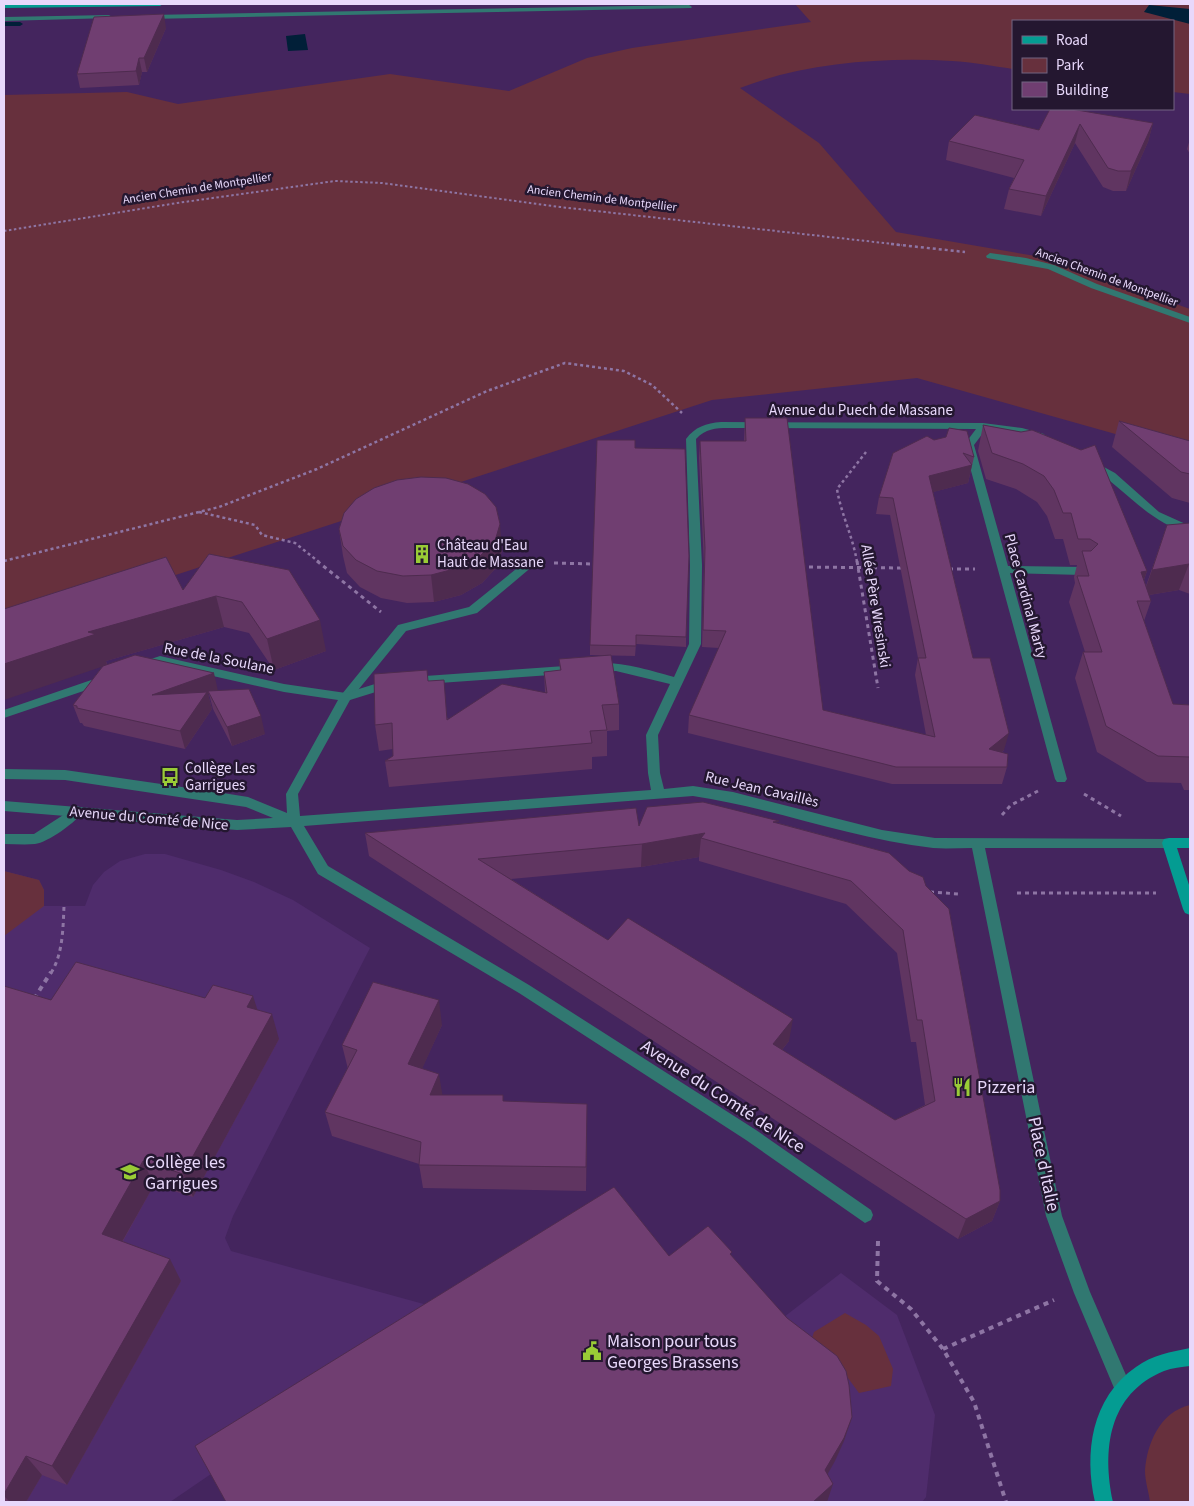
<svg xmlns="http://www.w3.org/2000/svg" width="1194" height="1506" font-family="'Source Sans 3',sans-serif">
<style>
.built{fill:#4f2c6c}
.green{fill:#67303d}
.water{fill:#011f38}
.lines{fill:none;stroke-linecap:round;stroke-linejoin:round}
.stream{fill:#011f38;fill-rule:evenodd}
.path-far3{stroke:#8e75a4;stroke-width:2;stroke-dasharray:2.5 2.5;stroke-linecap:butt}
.path-far2{stroke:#8e75a4;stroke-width:2.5;stroke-dasharray:3 3;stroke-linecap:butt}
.path-far1{stroke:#8e75a4;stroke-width:3;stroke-dasharray:4 4;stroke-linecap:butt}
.path{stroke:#8e75a4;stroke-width:4;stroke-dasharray:5 5;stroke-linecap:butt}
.lane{fill:#317871;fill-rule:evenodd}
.street{fill:#317871;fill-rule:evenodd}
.secondary{fill:#049c92;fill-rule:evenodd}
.wall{fill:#603561;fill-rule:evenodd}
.shaded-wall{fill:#4e2b4f}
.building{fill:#703e71;stroke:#4e2b4f;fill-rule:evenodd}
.labels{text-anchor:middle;stroke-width:5;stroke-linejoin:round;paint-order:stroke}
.far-street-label{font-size:12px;fill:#e8d8fb;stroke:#241730}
.street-label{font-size:15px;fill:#e8d8fb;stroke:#241730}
.poi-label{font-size:15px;fill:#e8d8fb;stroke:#241730;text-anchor:start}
.near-poi-label{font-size:18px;fill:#e8d8fb;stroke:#241730;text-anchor:start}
.near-street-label{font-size:18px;fill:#e8d8fb;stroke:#241730}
</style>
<rect width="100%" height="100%" fill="#44255e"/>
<g class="built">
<polygon points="145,854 165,854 221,870 254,882 293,900 370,948 233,1216 225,1238 231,1251 449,1311 170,1502 4,1502 4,871 39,880 44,890 44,906 85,906 93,885 104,872 120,861"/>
<polygon points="841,1273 897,1315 935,1415 926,1497 922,1502 726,1502 651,1420"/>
</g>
<g class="green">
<path d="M 795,4 L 1190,4 L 1190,94 L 1173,92 L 1173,21 L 1013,21 L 1013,69 C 993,66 972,62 952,61 C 882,57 804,63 740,88 L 819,143 L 896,232 L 1047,258 L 1190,309 L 1190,455 L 917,378 L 712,400 L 4,631 L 4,95 L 127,92 L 178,104 L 390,74 L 509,91 L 587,58 L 632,48 L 811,22 Z"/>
<polygon points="4,871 39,880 44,890 44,906 4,936"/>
<polygon points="845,1313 866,1325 879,1336 893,1369 891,1386 859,1393 845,1374 808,1350 814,1332"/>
<path d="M 1190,1405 L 1190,1502 L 1150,1502 C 1149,1493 1145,1481 1145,1471 C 1147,1443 1160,1412 1190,1405 Z"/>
</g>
<g class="water">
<polygon points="1149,5 1190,9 1190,24 1144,12"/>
<polygon points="305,34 308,50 288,51 286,36"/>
</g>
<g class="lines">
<polygon class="stream" points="4,22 20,22 23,24 20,26 4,26"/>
<g class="path-far3">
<polyline points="1185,4 1190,4"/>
<polyline points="4,231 177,203 335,181 382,183 560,207 902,245"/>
</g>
<g class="path-far2">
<polyline points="891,244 965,252"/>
<polyline points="199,512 255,525 262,535 295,543 319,562"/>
<polyline points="4,561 219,507 317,469 487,391 565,363 624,371 652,385 682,413"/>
<path d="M 857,562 C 853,537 841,514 837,489 L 866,452"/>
</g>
<g class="path-far1">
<polyline points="317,561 381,612"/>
<polyline points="857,561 878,688"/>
<polyline points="554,563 595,564"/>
<polyline points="801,567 903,568"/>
<polyline points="949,569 975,569"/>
<polyline points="1084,794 1121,816"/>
<polyline points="1002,815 1011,805 1038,791"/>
<polyline points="930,892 959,894"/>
<polyline points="1017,893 1156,893"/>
<path d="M 51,973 C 63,954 63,928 64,906"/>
</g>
<g class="path">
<polyline points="34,999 51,972"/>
<polyline points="878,1241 877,1281 911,1309 943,1349 974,1402 1006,1502"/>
<polyline points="943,1349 1054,1300"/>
</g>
<g class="lane">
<polygon points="530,559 534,561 535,563 534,565 477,613 406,631 350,700 342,700 340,697 342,694 398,625 469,607 526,561"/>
<path d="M 77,806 L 82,808 L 83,811 C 78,821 47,843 35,844 C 25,845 14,844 4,844 L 4,834 L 34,834 Z"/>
</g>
<g class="street">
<polygon points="689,5 692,7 691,8 149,19 146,17 149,15"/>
<polygon points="109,15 112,17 111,18 4,21 4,17"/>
<polygon points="990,253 1026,258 1054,265 1097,284 1190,317 1190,323 1091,288 1048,269 987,258 986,256"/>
<path d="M 721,422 L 983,423 L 1022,428 L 1044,434 L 1045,436 L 1040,439 L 1021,434 L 986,429 L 974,445 L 1008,566 L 1082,567 L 1088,571 L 1082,575 L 1010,573 L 1067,779 L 1065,782 L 1057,782 L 1055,779 L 964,445 L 976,429 L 734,428 C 719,428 707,427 696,439 L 702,565 L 701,644 L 658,735 L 660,773 L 664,789 L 693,786 L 733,792 L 882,830 L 935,838 L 1174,839 L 1176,843 L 1174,847 L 1169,848 L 985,848 L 1062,1216 L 1090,1292 L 1132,1389 L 1129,1395 L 1123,1398 L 1117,1395 L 1074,1293 L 1046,1216 L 972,848 C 959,848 946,849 933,848 C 852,839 774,808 693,796 L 304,826 L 328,866 L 529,985 L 756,1130 L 871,1210 L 873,1215 L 871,1220 L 865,1223 L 746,1140 L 519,993 L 318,874 L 291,827 L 237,830 L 4,811 L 4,801 L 237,820 L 273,818 L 246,807 L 65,780 L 4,779 L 4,769 L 65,770 L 223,793 L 248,797 L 287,813 L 286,794 L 338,700 L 284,692 L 160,664 L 143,670 L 137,666 L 139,663 L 160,656 L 284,684 L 346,693 L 391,679 L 395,680 L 397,683 L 395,686 L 350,700 L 298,794 L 300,816 L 651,790 L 648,773 L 646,735 L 670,684 L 616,671 L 598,672 L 592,668 C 603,655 658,673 674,677 L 689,644 L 690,565 L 686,439 C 695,427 706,423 721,422 Z"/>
<path d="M 1093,461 L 1115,473 L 1159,512 L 1190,526 L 1190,533 C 1149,524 1124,487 1089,466 L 1089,462 Z"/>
<polygon points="565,666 571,670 565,674 411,685 405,681 411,677"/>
<polygon points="103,676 109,680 107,683 4,718 4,710"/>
</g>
<g class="secondary">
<polygon points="4,4 163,4 160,6 4,8"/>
<polygon points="1169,838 1190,838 1190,848 1177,848 1190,888 1190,915 1185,913 1183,909 1162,843 1164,839"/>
<path d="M 1190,1348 L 1190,1366 C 1182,1367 1172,1368 1164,1371 C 1108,1394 1102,1450 1113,1502 L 1095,1502 C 1084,1453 1091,1398 1136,1367 C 1152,1355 1171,1352 1190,1348 Z"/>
</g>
</g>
<g class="wall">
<polygon points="166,28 147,72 142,72 139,85 80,88 77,74"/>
<polygon points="1050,109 1153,123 1148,142 1126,191 1113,191 1103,187 1075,143 1041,216 1004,209 1009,189 1014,178 946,160 949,141 1039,130"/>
<polygon points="1190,139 1190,154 1187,149"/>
<polygon points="745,418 823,710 926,735 915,675 918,658 890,515 876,514 879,497 934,440 974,457 968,483 933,492 973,658 1004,750 1002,752 1007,767 1002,784 892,784 688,733 689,715 719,648 702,647 704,565 699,458 700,441 744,441"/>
<polygon points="1119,421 1190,441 1190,503 1172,498 1112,447"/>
<polygon points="983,425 1021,432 1147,571 1144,580 1146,586 1167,525 1190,523 1190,594 1179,590 1149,595 1151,601 1144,621 1173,704 1190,705 1190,790 1184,790 1181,783 1147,782 1097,752 1075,678 1083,652 1085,652 1069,602 1075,583 1074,577 1077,565 1070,565 1063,539 1055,539 1047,516 1037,502 1016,489 986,479 978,451"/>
<polygon points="635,448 686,637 686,647 636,644 635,656 590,655 590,645"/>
<polygon points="339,529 502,551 496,568 482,583 461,595 434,602 407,603 381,598 360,587 347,573 343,556"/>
<polygon points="209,554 326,651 274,670 249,633 224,627 106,661 107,664 218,691 265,734 232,746 213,709 209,694 208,694 212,709 185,749 84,726 82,723 80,723 73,705 102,667 166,557 183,590"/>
<polygon points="559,659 619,704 619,730 607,731 607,756 592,757 592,769 389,787 385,761 393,756 393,749 379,751 375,725 428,681 448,719 545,693 544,672 560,671"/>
<path d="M 778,823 L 889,853 L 1000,1201 L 992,1221 L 958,1239 L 369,856 L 365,833 ZM 699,857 L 699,861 L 846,904 L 897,953 L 911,1042 L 916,1042 L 925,1105 L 895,1120 L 782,1050 L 789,1041 L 608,940 L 511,879 L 641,867 Z"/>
<polygon points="4,986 51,1000 205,998 257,1010 279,1039 193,1197 154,1185 123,1241 181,1281 67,1485 42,1475 26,1502 4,1502"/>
<polygon points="442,1025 422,1068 442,1095 503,1101 587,1128 586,1191 423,1188 419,1164 332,1136 325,1112 348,1069 342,1045"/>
</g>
<g class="shaded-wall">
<polygon points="164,14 166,28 147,72 144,58"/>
<polygon points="139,58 142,72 139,85 136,71"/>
<polygon points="1153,123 1148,142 1126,191 1131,171"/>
<polygon points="1080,124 1075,143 1041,216 1046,196"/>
<polygon points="972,465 968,483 926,494 929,476"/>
<polygon points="500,524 502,551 496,568 482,583 461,595 434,602 431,575"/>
<polygon points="1189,564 1179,590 1143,596 1152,570"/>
<polygon points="1147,571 1138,597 1141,572"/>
<polygon points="216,596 224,627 106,661 107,665 4,700 4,664 88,632"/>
<polygon points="320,620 326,651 274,670 267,639"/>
<polygon points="214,673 218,691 208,691 209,694 208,694 212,709 185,749 180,731 152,695"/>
<polygon points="261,716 265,734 232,746 227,727"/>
<polygon points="1009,733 1004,750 984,767 989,749"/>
<polygon points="705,833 701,838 699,857 641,867 642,844"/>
<polygon points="253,996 261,1021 247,1007"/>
<polygon points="439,1000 442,1025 413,1089 408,1064"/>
<polygon points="272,1014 279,1039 193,1197 183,1174"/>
<polygon points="793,1019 789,1041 769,1066 773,1044"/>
<polygon points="439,1074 443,1098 430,1095"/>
<polygon points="587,1104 587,1128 586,1191 586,1167"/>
<polygon points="143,1161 154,1185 114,1256 102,1234"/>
<polygon points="1000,1201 992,1221 958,1239 966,1219"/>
<polygon points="170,1259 181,1281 67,1485 52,1466"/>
<polygon points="852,1417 844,1441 835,1461 817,1493 825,1470"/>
<polygon points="26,1456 42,1475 26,1502 10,1502 4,1496 4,1494"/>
<polygon points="833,1484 827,1502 813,1502"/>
</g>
<g class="building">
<polygon points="164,14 144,58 139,58 136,71 77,74 94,17"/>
<polygon points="1050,109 1071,109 1153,123 1131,171 1118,171 1108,168 1080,124 1046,196 1009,189 1024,160 949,141 975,115 1039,130"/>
<polygon points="745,418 787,418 823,710 935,737 918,658 926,658 893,498 879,497 893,453 927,436 934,440 946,437 949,428 967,431 974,457 963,453 972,465 929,476 973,658 990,658 1009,733 989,749 1008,754 1007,767 896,767 689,715 726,631 703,630 705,548 700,441 746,441"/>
<polygon points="1119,421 1190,441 1190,474 1181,472"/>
<polygon points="983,425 1021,432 1032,430 1081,450 1095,445 1147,571 1141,572 1151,601 1137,601 1173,704 1190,705 1190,757 1158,756 1106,726 1083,652 1102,652 1077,576 1089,576 1082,551 1091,551 1098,544 1090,539 1078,539 1071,513 1063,513 1054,490 1044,476 1023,464 992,453"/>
<polygon points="597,440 635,440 635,448 685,449 689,556 686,637 636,635 636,646 590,645"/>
<polygon points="421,477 446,478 468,484 485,494 496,507 500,524 495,541 480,556 458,568 431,575 403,576 377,571 356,560 343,546 339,529 344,513 356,499 374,488 397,480"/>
<polygon points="1190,523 1190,565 1189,564 1152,570 1167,525"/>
<polygon points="209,554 289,570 320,620 267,639 242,602 216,596 88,632 96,634 4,664 4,609 166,557 183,590"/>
<polygon points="135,655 214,673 152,695 207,692 180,731 77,708 77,706 73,705 103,666"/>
<polygon points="611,655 619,704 602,705 607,730 590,731 592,743 385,761 393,756 392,723 375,725 374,674 427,670 428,681 444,680 447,720 502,684 547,693 544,672 561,670 559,659"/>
<polygon points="249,689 261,716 227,727 208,691"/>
<path d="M 703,802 L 779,821 L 773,822 L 889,853 L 909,871 L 923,877 L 926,886 L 949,909 L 1000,1190 L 1000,1201 L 966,1219 L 365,833 L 636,808 L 639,826 L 647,807 ZM 705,833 L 701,838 L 851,881 L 903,930 L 917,1020 L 922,1020 L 935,1101 L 895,1120 L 773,1044 L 793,1019 L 628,918 L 608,940 L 478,859 L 642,844 Z"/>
<polygon points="76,962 205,998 213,985 253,996 247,1007 272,1014 183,1174 143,1161 102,1234 170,1259 52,1466 26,1456 4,1494 4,986 51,1000"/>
<polygon points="373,982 439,1000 408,1064 439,1074 430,1095 503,1095 503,1101 587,1104 586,1167 419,1165 421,1142 325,1112 357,1050 342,1045"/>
<polygon points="614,1187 669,1256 708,1226 732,1252 730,1254 787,1318 837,1356 846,1371 849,1385 852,1417 844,1438 825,1470 833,1484 813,1502 226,1502 195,1446"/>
</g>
<defs>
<g id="building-bare" transform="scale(1.5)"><path d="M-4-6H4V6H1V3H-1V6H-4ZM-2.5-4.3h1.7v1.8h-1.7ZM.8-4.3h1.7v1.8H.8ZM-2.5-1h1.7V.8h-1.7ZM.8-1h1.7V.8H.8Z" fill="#99cb36" stroke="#241730" stroke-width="2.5" paint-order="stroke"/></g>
<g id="bus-bare" transform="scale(1.5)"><path d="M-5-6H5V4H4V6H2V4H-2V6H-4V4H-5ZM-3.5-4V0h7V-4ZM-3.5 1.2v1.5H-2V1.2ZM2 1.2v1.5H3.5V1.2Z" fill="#99cb36" stroke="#241730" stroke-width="2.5" paint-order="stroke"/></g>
<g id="restaurant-bare" transform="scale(1.5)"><path d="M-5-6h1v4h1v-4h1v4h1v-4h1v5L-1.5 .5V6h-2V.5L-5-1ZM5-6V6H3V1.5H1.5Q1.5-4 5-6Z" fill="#99cb36" stroke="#241730" stroke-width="2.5" paint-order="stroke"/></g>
<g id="school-bare" transform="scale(1.5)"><path d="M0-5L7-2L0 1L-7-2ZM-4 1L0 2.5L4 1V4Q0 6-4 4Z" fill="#99cb36" stroke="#241730" stroke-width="2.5" paint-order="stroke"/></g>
<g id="civic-bare" transform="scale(1.5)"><path d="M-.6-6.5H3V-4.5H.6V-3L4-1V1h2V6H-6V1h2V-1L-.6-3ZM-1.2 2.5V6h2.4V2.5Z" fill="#99cb36" stroke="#241730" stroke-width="2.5" paint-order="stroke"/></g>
</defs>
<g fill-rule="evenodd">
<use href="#building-bare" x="422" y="554"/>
<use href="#bus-bare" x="170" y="777"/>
<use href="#restaurant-bare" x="962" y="1087"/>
<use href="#school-bare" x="130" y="1172"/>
<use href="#civic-bare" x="592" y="1351"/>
</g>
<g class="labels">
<g class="far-street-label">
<text transform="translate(197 188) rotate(-9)" y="4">Ancien Chemin de Montpellier</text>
<text transform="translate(602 198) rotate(7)" y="4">Ancien Chemin de Montpellier</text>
<text transform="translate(1107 277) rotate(20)" y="4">Ancien Chemin de Montpellier</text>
</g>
<g class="street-label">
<text x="861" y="415">Avenue du Puech de Massane</text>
<text transform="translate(1026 596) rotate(75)" y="5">Place Cardinal Marty</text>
<text transform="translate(876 606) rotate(81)" y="5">Allée Père Wresinski</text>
<text transform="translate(219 658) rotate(11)" y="5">Rue de la Soulane</text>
<text transform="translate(762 789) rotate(13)" y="5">Rue Jean Cavaillès</text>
<text transform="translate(149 818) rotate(5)" y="5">Avenue du Comté de Nice</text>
</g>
<g class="poi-label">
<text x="437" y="550">Château d'Eau<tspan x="437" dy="17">Haut de Massane</tspan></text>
<text x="185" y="773">Collège Les<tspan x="185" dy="17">Garrigues</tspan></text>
</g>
<g class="near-poi-label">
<text x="977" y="1093">Pizzeria</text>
<text x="145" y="1168">Collège les<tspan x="145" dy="21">Garrigues</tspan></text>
<text x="607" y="1347">Maison pour tous<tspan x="607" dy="21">Georges Brassens</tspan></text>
</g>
<g class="near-street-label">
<text transform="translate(723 1096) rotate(33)" y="6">Avenue du Comté de Nice</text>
<text transform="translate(1044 1164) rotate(78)" y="6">Place d'Italie</text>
</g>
</g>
<rect width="1194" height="1506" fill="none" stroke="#e8d8fb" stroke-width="10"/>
<rect x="1012" y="20" width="162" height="90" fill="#241730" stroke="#726481"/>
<rect x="1022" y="36" width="25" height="8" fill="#049c92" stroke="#726481"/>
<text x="1056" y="45" font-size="15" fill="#e8d8fb">Road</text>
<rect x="1022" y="58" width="25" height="15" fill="#67303d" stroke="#726481"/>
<text x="1056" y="70" font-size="15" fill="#e8d8fb">Park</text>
<rect x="1022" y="82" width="25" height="15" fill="#703e71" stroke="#726481"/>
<text x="1056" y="95" font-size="15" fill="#e8d8fb">Building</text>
</svg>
